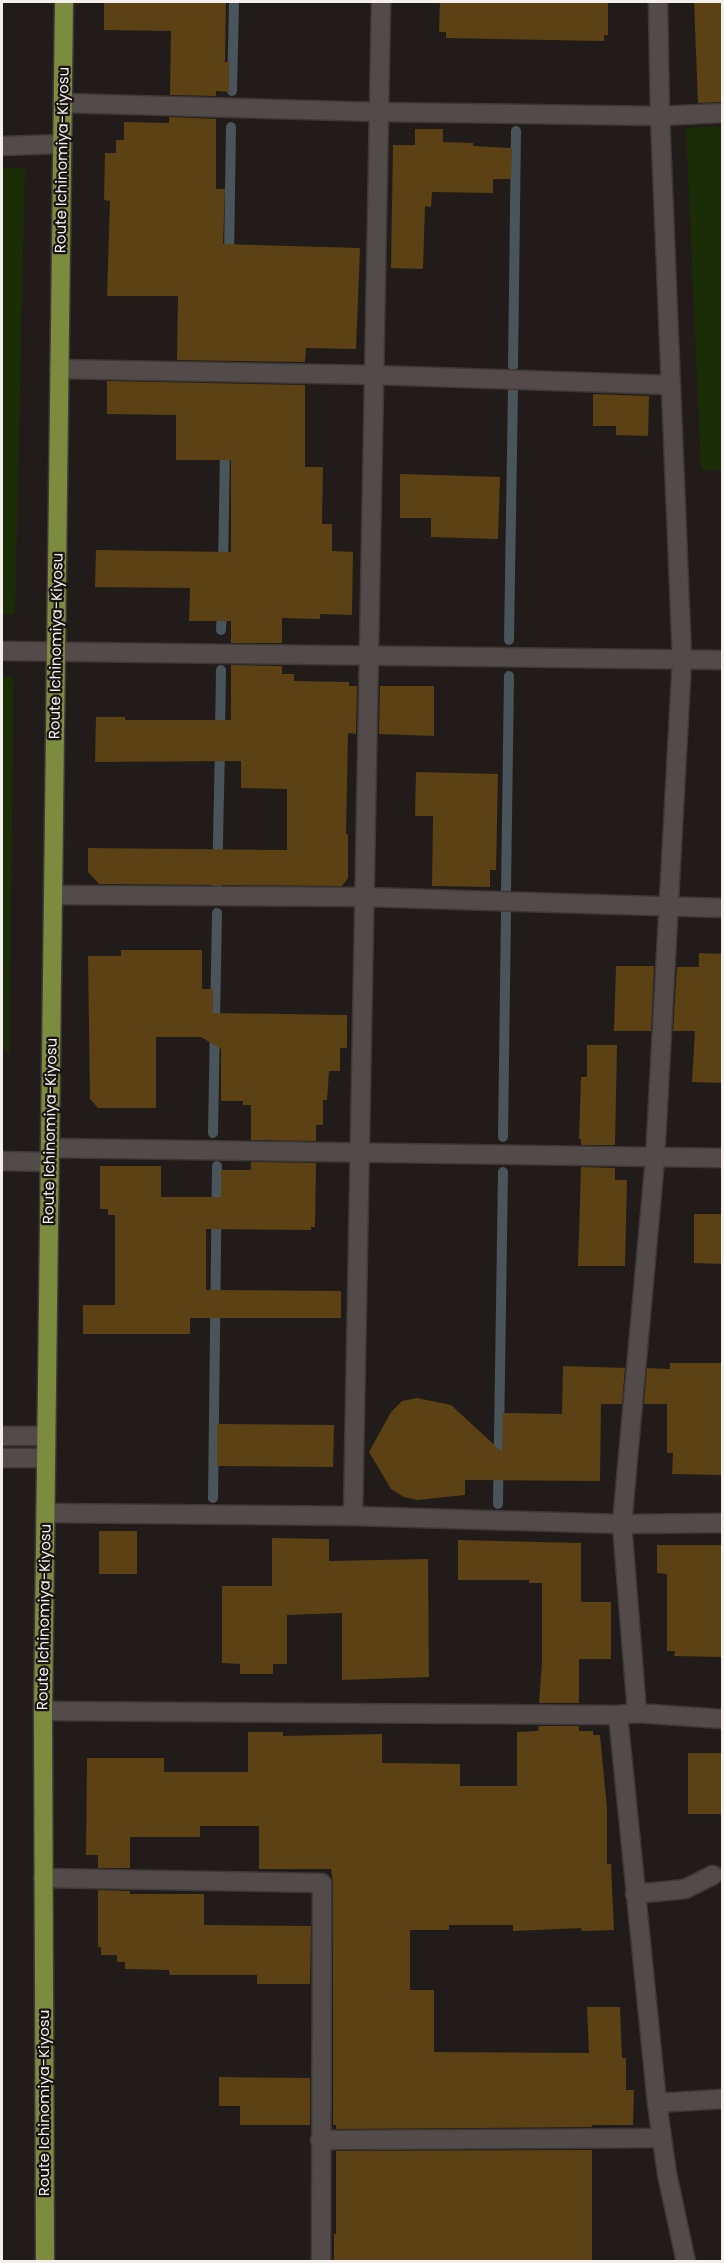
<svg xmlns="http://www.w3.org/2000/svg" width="724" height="2263" font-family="Poppins,sans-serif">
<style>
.green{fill:#1b2d07}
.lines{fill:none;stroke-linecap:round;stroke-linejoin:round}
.stream{stroke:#49545b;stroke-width:10}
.building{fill:#5b4113}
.minor-casing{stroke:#3e3938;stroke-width:21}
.major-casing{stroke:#3e3938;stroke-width:21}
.minor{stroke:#524b49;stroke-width:18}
.major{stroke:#7c8b3e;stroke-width:18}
.labels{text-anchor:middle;stroke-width:4.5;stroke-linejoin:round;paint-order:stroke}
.street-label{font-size:15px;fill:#f3efed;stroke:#181311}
</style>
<rect width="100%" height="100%" fill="#211c19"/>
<g class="green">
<polygon points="722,126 722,470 701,470 686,128"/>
<polygon points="2,168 25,168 15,614 2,614"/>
<polygon points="2,677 14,677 9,1055 2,1046"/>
</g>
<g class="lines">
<g class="stream">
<polyline points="232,91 234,2"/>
<polyline points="229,258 231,127"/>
<polyline points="513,366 516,131"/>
<polyline points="223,567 225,447"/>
<polyline points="221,630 222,609"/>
<polyline points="509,640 513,388"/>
<polyline points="220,733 221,670"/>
<polyline points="217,886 220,748"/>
<polyline points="506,890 509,676"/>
<polyline points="213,1133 217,913"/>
<polyline points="503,1137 506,911"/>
<polyline points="213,1498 217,1166"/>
<polyline points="498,1504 503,1172"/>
</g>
</g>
<g class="building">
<polygon points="104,2 226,2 225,62 229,62 229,92 216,91 216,96 170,95 171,31 104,30"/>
<polygon points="440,2 608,2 608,35 604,35 604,41 446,38 446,32 439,32"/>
<polygon points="694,2 723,2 723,102 698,103"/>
<polygon points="169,117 216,119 216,189 225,189 223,244 360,248 356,349 306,348 305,362 177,360 178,296 107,296 110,201 104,200 105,153 116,153 116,140 124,140 124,122 169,123"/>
<polygon points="415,129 443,129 443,142 473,143 473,146 512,148 511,179 493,179 493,193 432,192 431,207 425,206 423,269 391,268 393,145 415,145"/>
<polygon points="107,381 305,385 305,467 323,467 322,524 332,524 332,551 353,552 352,615 320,614 320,619 282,618 282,643 231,643 231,621 189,621 190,588 95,587 96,550 231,552 231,460 176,460 176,415 107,414"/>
<polygon points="593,394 649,396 648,436 616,435 616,426 593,426"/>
<polygon points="400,474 500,477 498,539 431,537 431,518 400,518"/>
<polygon points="231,665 282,666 282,674 294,674 294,681 349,682 349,686 357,686 356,734 348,733 346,834 348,834 348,878 342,886 99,884 88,872 88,848 287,850 287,789 241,788 241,761 95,762 96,717 125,717 125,720 231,720"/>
<polygon points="380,686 434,686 434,736 379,734"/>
<polygon points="416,772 498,774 496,870 490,870 490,887 432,886 433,816 415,816"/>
<polygon points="121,950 202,950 202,989 213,989 213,1013 347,1015 347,1048 340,1048 340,1071 329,1071 327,1100 323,1100 323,1125 316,1125 316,1141 251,1140 251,1105 243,1105 243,1101 221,1101 221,1049 201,1037 156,1037 156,1108 98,1108 90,1099 88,956 121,956"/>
<polygon points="699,953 723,954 723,1083 692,1082 695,1031 673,1031 677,967 699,967"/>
<polygon points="616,966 654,966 651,1031 614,1031"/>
<polygon points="587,1045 617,1045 615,1145 581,1145 581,1139 579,1139 581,1077 587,1077"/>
<polygon points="251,1162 316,1163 315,1227 311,1227 311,1230 206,1229 206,1290 341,1291 341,1318 190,1318 190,1334 83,1334 83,1305 115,1305 115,1215 108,1215 108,1209 100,1209 100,1166 161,1166 161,1197 221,1197 221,1170 251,1170"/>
<polygon points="581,1167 615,1168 615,1180 627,1180 625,1266 578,1266"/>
<polygon points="694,1214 723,1214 723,1264 694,1263"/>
<polygon points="670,1363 723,1363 723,1475 672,1474 673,1453 667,1453 667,1404 644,1404 647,1368 670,1369"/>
<polygon points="563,1366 625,1368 622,1404 601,1404 600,1481 465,1480 465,1495 417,1500 404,1497 391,1489 369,1452 391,1412 402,1401 417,1398 451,1405 502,1452 503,1413 562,1414"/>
<polygon points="217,1424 334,1425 333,1467 217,1466"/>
<rect x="99" y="1531" width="38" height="43"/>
<polygon points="272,1538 329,1539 329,1561 428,1559 429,1677 342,1680 342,1613 287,1615 287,1664 273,1664 273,1674 240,1674 240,1664 222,1663 222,1586 272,1586"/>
<polygon points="458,1540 581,1543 581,1602 611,1602 611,1659 579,1659 579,1703 539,1703 542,1662 542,1583 529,1583 529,1580 458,1580"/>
<polygon points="657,1545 723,1545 723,1657 674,1656 675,1651 667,1651 667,1574 657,1573"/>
<polygon points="539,1726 579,1726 579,1731 593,1731 593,1735 600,1735 607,1808 607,1864 611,1864 614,1930 582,1931 581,1928 513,1931 513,1925 449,1925 449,1930 410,1930 410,1990 434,1990 434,2052 589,2053 587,2007 620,2007 622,2058 626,2058 626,2090 634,2090 633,2125 592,2125 592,2127 336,2129 336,2125 333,2125 333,1883 331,1869 259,1869 259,1826 200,1826 200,1837 130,1837 130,1868 98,1868 98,1855 86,1855 87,1758 164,1758 164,1772 248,1772 248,1732 283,1732 283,1736 382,1734 382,1763 460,1764 460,1786 517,1786 517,1732 538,1731"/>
<rect x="688" y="1753" width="35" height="61"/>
<polygon points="98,1890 130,1891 130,1894 204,1894 204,1925 311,1926 310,1984 257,1984 257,1975 170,1975 169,1970 125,1969 125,1962 117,1962 117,1955 101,1955 101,1947 98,1947"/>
<polygon points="219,2077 310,2078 310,2125 240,2125 240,2106 219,2106"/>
<polygon points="592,2150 592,2262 334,2262 334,2234 336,2234 336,2151"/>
</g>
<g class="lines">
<g class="minor-casing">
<g id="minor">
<polyline points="63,103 378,112 660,116 722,113"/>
<polyline points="2,146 62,144"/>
<polyline points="59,369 374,375 671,385"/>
<polyline points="2,651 722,660"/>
<polyline points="53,895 365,897 722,908"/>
<polyline points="50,1148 722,1158"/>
<polyline points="2,1161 49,1162"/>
<polyline points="2,1436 46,1436"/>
<polyline points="2,1458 46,1458"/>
<polyline points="45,1513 353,1516 622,1524 722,1523"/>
<polyline points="353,1516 381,2"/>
<polyline points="43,1711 618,1715 637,1713 722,1719"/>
<polyline points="637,1713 622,1524 655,1159 682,659 660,116 658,2"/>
<polyline points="618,1715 657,2103 667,2174 686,2262"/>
<polyline points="43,1878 322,1883 321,2262"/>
<polyline points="635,1894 685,1889 713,1875"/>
<polyline points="657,2103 722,2099"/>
<polyline points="320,2140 662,2138"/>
</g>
</g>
<g class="major-casing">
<polyline id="major" points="45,2262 43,1711 64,2"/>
</g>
<use href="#minor" class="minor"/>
<use href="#major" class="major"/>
</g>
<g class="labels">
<g class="street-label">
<text transform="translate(62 160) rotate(-89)" y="5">Route Ichinomiya-Kiyosu</text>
<text transform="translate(56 646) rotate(-89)" y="5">Route Ichinomiya-Kiyosu</text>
<text transform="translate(50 1131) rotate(-89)" y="5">Route Ichinomiya-Kiyosu</text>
<text transform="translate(44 1617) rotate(-89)" y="5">Route Ichinomiya-Kiyosu</text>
<text transform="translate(44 2103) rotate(-90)" y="5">Route Ichinomiya-Kiyosu</text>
</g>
</g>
<rect width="724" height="2263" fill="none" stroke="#f3efed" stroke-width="6"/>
</svg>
